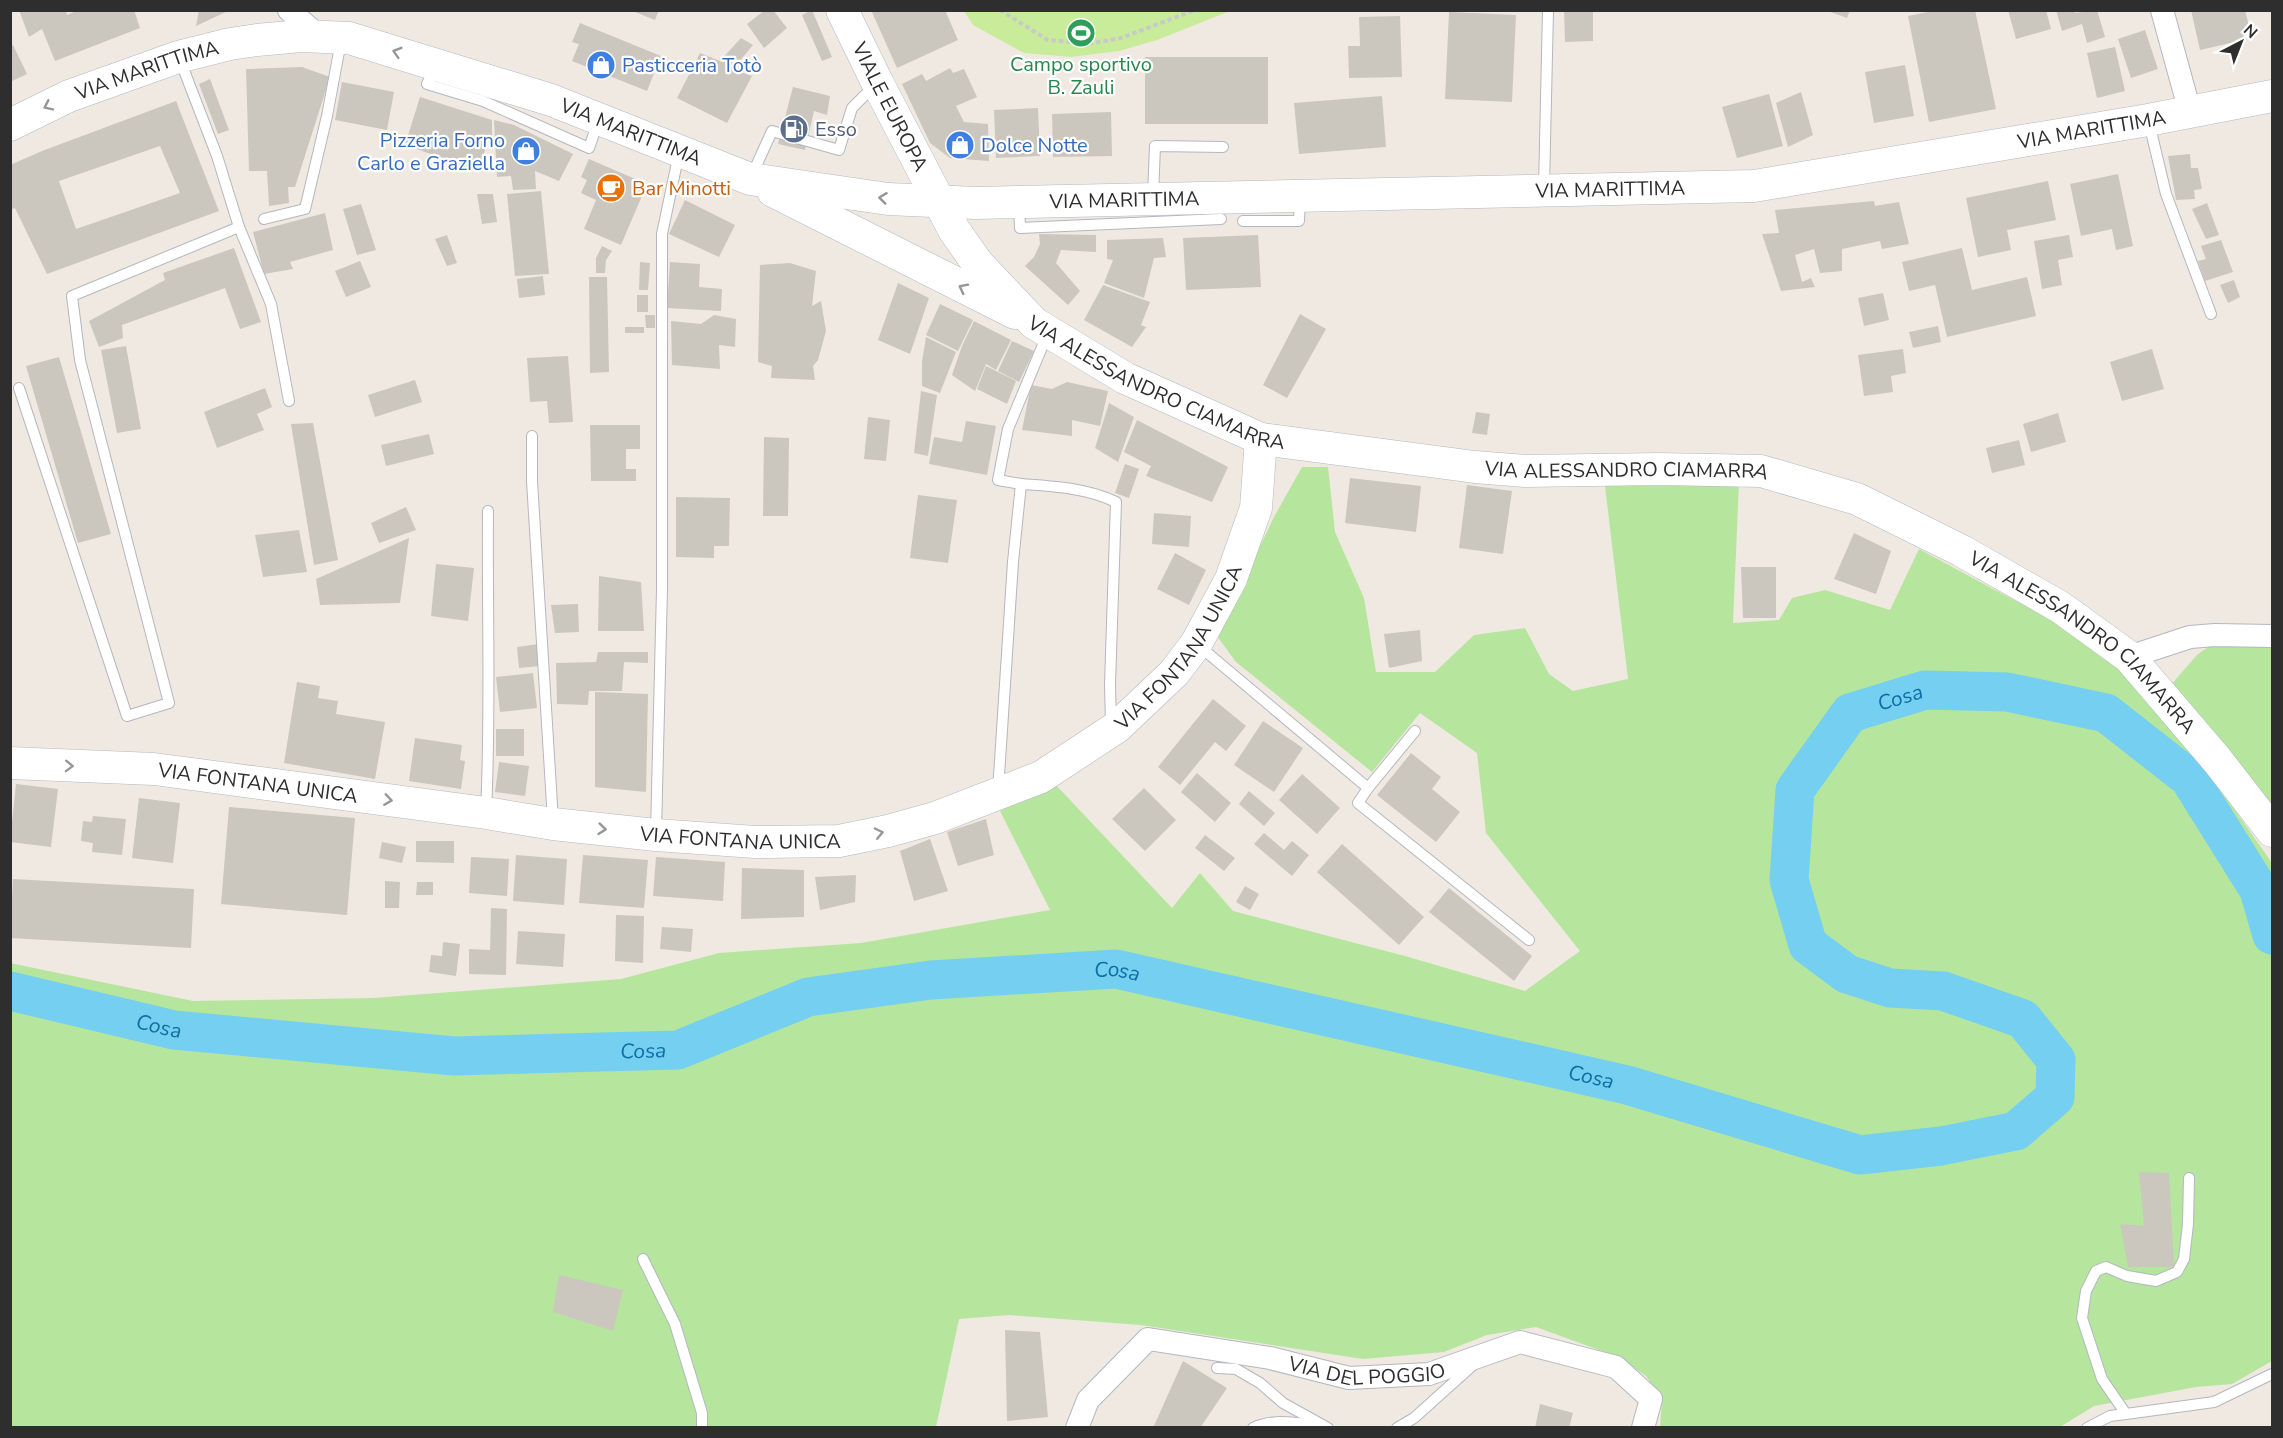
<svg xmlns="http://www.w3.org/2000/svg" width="2283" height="1438" font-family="'Nunito Sans',sans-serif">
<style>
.green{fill:#b6e59e}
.pitch{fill:#c9ec9a}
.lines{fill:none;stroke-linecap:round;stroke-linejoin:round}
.river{stroke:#75cff0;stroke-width:39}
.building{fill:#cbc7bf;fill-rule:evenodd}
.lane-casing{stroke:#b4b7c1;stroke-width:12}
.street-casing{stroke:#b4b7c1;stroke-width:24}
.secondary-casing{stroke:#b4b7c1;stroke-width:33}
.path{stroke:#c9c9c9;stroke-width:4;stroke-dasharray:4.5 3;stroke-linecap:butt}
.lane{stroke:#fff;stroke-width:10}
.street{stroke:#fff;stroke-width:22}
.secondary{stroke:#fff;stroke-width:32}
.oneway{stroke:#969696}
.labels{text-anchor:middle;stroke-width:4.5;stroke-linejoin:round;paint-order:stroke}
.leisure-label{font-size:20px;fill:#27864d;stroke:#fff}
.shop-label{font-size:20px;fill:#366cbe;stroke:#fff;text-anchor:start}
.street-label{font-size:20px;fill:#2e2e2e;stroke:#fff}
.service-label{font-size:20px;fill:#4e5e75;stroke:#fff;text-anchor:start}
.food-label{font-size:20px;fill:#c56008;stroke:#fff;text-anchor:start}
.water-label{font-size:21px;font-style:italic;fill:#0d6fa3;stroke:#fff}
</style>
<rect width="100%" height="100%" fill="#efe9e1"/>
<g class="green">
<polygon points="1302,467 1328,467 1335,532 1364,598 1376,672 1435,672 1474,635 1525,628 1549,674 1573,691 1628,679 1605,486 1739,481 1733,623 1779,620 1792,598 1825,590 1890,610 1919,549 2106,650 2195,753 2272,863 2272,1361 2232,1384 2196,1387 2094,1406 2060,1427 1660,1428 1662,1399 1646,1376 1618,1357 1536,1327 1487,1335 1444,1352 1363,1359 1141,1325 1009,1315 959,1319 936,1427 11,1427 10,963 193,1001 373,998 621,979 719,953 861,943 1050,910 1000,811 1054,783 1172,908 1200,873 1233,911 1405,956 1525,991 1580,951 1486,833 1477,753 1420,713 1372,772 1236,662 1217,636 1274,517"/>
<polygon points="2216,641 2272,644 2272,809 2170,686 2197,655"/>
</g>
<polygon class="pitch" points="964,11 1230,11 1157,40 1119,51 1071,57 1024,53 973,25"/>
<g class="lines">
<path class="river" id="s1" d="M 10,991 L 174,1030 L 454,1056 L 678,1050 L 808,997 L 931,980 L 1116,969 L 1627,1085 L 1860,1155 L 1941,1146 L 2016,1131 L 2055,1097 L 2056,1060 L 2023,1019 L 1943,991 L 1890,988 L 1847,974 L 1808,945 L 1789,880 L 1795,790 L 1850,713 L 1925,690 L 2007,692 L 2106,713 L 2189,778 L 2259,890 L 2272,935"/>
</g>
<g class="building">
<polygon points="19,10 66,10 67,15 79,10 134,10 140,28 55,61 42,29 29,37"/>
<polygon points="199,10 230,10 196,26"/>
<polygon points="630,10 659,10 655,20"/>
<polygon points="765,10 773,10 787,28 764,48 747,24"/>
<polygon points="812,10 832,57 822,61 802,15"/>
<polygon points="871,10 945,10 958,40 897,68"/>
<polygon points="1564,10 1593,10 1593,41 1565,42"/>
<polygon points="1825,10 1850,10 1847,18"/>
<polygon points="1938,10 1975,10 1996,109 1929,122 1908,16"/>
<polygon points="2008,10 2046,10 2051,29 2016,39"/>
<polygon points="2056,10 2075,10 2075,13 2097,10 2105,37 2087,43 2082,24 2062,31"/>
<polygon points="2191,10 2245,10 2252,38 2200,50"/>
<polygon points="1449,12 1516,15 1512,102 1445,99"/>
<polygon points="1400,16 1402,77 1349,78 1348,46 1360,46 1359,17"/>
<polygon points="580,23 661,56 647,91 572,61 579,44 572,42"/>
<polygon points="2145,30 2158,69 2131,78 2118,39"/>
<polygon points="741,38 753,45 733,69 752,76 727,123 677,98 700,53 720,61"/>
<polygon points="13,45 27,74 10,82 10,46"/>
<polygon points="2115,47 2125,91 2097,98 2087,53"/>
<rect x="1145" y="57" width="123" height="67"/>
<polygon points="1905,65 1914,116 1874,123 1865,72"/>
<polygon points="302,67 330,77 295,187 288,187 289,203 269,206 267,171 249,171 246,69"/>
<polygon points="950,68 953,73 964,69 977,97 956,106 964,122 988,124 989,161 950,158 930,143 902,84 922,74 926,81"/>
<polygon points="210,79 229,130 218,134 199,84"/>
<polygon points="342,82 394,92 387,130 335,120"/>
<polygon points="793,87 830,96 827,115 814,111 805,150 778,144"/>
<polygon points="1801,92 1813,135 1788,147 1776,103"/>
<polygon points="1769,94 1783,146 1737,158 1722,107"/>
<polygon points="1382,96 1386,147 1299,154 1294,103"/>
<polygon points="420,97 492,120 492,141 488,140 479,171 405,145"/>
<path d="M 176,101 L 219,211 L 47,274 L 15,208 L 10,210 L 10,165 L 42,151 ZM 160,146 L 180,193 L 76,229 L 59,181 Z"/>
<polygon points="1038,108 1040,156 996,158 994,110"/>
<polygon points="1111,112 1112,156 1053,157 1052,114"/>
<polygon points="494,120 514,125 573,154 559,181 535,171 536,189 513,190 511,176 497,177"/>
<polygon points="2190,154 2191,168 2198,168 2202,189 2194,190 2195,199 2176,200 2168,156"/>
<polygon points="589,159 647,184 621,245 584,229 596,200 581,193 587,180 581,177"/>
<polygon points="2118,174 2133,246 2116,250 2112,229 2081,236 2070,184"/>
<polygon points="2048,181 2056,220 2007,230 2011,250 1978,257 1966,198"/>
<polygon points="541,191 549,274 515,276 507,194"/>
<polygon points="477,194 493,194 497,222 482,224"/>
<polygon points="685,200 735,225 719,257 669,234"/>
<polygon points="1874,201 1875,206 1899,202 1909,244 1882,249 1880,241 1842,249 1842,271 1820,273 1814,249 1795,255 1802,282 1811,278 1815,287 1781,291 1762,234 1779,233 1775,210"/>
<polygon points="2207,203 2219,235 2206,239 2192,209"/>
<polygon points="361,204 376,250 357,255 343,209"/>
<polygon points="325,213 333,250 290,262 293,269 264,274 253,232"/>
<polygon points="1039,234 1096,235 1096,252 1061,250 1056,263 1080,291 1068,305 1025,266 1034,257 1040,244"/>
<polygon points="447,235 457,263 447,266 435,239"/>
<polygon points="1258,235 1261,287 1186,290 1183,238"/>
<polygon points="2069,235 2073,257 2058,260 2062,285 2042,289 2034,241"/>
<polygon points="1163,238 1166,257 1154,258 1144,298 1104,283 1113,260 1107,259 1107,240"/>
<polygon points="2221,240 2233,272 2205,281 2198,261 2206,259 2201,246"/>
<polygon points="602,246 612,251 606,260 605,273 596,273 596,258"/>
<polygon points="234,248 261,322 240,329 225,288 122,325 123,338 99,347 89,321 165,280 163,273"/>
<polygon points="1962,248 1972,290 2027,277 2036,316 1947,337 1935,285 1909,291 1902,262"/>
<polygon points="360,261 371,287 346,297 335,271"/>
<polygon points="640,262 650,263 648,290 639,290"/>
<polygon points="670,262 700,264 699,287 722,289 721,311 667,308"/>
<polygon points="790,263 816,271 812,306 821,301 826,331 818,360 813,366 815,380 771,378 772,366 758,362 760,265"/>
<polygon points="543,276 545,295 519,298 517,279"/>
<polygon points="589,277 607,277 609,372 590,373"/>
<polygon points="2234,280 2240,297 2228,303 2220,285"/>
<polygon points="898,283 929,298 910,354 878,340"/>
<polygon points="1103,285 1150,302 1141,325 1146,327 1132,347 1084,320"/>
<polygon points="1883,293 1889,320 1864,326 1858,298"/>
<rect x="637" y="295" width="11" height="17"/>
<polygon points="940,304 973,320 958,351 926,335"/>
<polygon points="1300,314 1326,329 1287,398 1263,385"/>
<polygon points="645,315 655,315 655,328 646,328"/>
<polygon points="714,315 736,319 735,347 719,345 720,369 672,365 671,321 701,324"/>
<polygon points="974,321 1011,340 996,370 986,364 975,391 952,375 962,346"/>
<polygon points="1938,326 1941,342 1913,348 1909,332"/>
<rect x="625" y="327" width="19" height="6"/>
<polygon points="926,337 956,352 940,393 922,386 922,362"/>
<polygon points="1012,341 1034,351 1019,382 998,371"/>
<polygon points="126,346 141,429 117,433 101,350"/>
<polygon points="1903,349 1906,373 1891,376 1893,392 1864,396 1858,355"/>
<polygon points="2152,349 2164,389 2122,401 2110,362"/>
<polygon points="568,356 573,422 549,423 547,401 530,402 527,358"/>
<polygon points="59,357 111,534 78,543 26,366"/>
<polygon points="986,366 1016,381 1007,404 977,389"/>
<polygon points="415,380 422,402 375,417 368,395"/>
<polygon points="1067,382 1108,391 1100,426 1072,420 1072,436 1022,430 1031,385 1052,389"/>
<polygon points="265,388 272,407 257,414 264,430 217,448 204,412"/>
<polygon points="921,391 937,395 928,456 914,453"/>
<polygon points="1109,403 1134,417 1118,462 1095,448"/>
<polygon points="1476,412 1490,414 1487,435 1472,433"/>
<polygon points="2058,413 2066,442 2031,452 2023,424"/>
<polygon points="868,417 890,420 886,461 864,459"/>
<polygon points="1137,420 1228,467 1212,502 1146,476 1151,466 1124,452"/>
<polygon points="966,421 996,426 987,475 929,464 934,437 962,442"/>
<polygon points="313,423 338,560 314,565 291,424"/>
<polygon points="590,425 640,425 640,449 626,449 626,469 636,469 636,481 591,481"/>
<polygon points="429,434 434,454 386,466 381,445"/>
<polygon points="764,437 789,438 788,516 763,516"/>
<polygon points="2019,440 2025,465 1992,473 1986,448"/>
<polygon points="1125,464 1139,469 1129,498 1115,493"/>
<polygon points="1350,478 1421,486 1416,532 1345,523"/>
<polygon points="1467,485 1512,491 1503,554 1459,548"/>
<polygon points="918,495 957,500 948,563 910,558"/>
<polygon points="676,497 730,498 729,546 714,546 714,558 676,557"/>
<polygon points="406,507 416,530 379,543 371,523"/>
<polygon points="1154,513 1191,516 1189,547 1152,544"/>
<polygon points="299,530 307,572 263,577 255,535"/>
<polygon points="1854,533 1891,551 1876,594 1834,579"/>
<polygon points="409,538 400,603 320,605 316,579"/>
<polygon points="1175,553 1206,570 1189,605 1157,589"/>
<polygon points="436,564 474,568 468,621 431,616"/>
<polygon points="1741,567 1776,567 1776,618 1743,618"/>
<polygon points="599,576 641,582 644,631 598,631"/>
<polygon points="578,604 579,632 555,633 551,605"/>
<polygon points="1420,630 1422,661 1389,668 1384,634"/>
<polygon points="539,644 540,666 519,668 517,647"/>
<polygon points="598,652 648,652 648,663 624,662 622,691 589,691 588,705 557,704 556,663 596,662"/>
<polygon points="533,673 537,708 500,712 496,677"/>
<polygon points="297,682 320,686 318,698 338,701 336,714 385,722 375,779 284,763"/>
<polygon points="595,692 648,694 646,792 595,787"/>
<polygon points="1213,699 1246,726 1226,751 1215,742 1180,785 1158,767"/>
<polygon points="1263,721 1303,748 1274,792 1234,765"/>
<rect x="496" y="729" width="28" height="27"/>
<polygon points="415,738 462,745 460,760 465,761 461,789 409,781"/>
<polygon points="1411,753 1441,777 1432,789 1460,812 1436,842 1377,795"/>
<polygon points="499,762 529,766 525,796 495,792"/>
<polygon points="1197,773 1231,803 1215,822 1181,792"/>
<polygon points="1302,774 1340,808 1317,834 1279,800"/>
<polygon points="16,784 58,789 51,847 10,842"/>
<polygon points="1144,788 1176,820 1145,851 1112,819"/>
<polygon points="1249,791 1275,813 1264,826 1239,804"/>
<polygon points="139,798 180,803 173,863 132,858"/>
<polygon points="229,807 355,818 347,915 221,904"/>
<polygon points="93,816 126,819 122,855 92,852 93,843 81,841 83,821 92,822"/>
<polygon points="986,819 994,855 958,866 947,832"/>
<polygon points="1264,833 1284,850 1292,841 1309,855 1292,876 1254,844"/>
<polygon points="1205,835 1235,858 1224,871 1195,848"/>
<polygon points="930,839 948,891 914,901 900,851"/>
<polygon points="416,841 454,841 454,863 416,862"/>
<polygon points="382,842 406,847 402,863 379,858"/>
<polygon points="1342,844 1424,917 1399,945 1317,872"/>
<polygon points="516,855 567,859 564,905 513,901"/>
<polygon points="583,855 648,860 644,908 579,903"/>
<polygon points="471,857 509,859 507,896 469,893"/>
<polygon points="656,857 725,862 723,901 653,896"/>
<polygon points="742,868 804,870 804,917 741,919"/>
<polygon points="856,875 855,902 820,910 815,877"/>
<polygon points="13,879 194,889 191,948 10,938"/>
<polygon points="385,881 400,882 399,908 385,908"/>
<polygon points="417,882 433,882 433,895 416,895"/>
<polygon points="1245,886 1259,894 1250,910 1236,902"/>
<polygon points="1449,888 1532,956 1514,981 1429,912"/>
<polygon points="491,908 507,909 506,975 469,974 469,949 490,950"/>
<polygon points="616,915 644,916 643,963 615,961"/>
<polygon points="662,927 693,929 691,952 660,949"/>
<polygon points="518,931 565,934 563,967 516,964"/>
<polygon points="443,942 460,944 456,976 429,972 431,955 442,956"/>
<polygon points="2139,1172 2169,1173 2174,1267 2128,1267 2120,1224 2144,1226"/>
<polygon points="559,1275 623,1290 613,1331 553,1312"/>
<polygon points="1005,1330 1040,1332 1048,1417 1007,1421"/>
<polygon points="1183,1361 1227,1388 1200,1428 1153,1428"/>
<polygon points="1540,1404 1573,1413 1569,1428 1535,1428"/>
</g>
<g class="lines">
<g class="lane-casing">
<g id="lane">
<polyline points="180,60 217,156 239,227 271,304 289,401"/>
<polyline points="435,68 427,84 483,101 589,148 598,122"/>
<polyline points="2149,123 2166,194 2211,314"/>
<polyline points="752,175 772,131 839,150 852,108 875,85"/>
<polyline points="1544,187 1548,10"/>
<polyline points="1153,196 1155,146 1223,147"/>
<polyline points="1019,204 1020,228 1221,219"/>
<polyline points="264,219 305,209 327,116 341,41"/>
<polyline points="1243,221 1299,221 1300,199"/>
<polyline points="19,388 127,716 169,703 80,360 72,296 239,227"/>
<polyline points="532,436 532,481 553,821"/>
<path d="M 1021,484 C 1052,486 1087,488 1116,502 L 1110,684 L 1111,725"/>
<polyline points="1198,645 1368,788 1415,731"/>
<polyline points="1368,788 1358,803 1529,940"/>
<polyline points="998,791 1013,562 1021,484 998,480 1008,429 1047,335"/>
<path d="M 486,811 C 491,711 487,611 488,511"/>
<polyline points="656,832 662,589 662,234 679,153"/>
<polyline points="2189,1178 2188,1224 2184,1259 2177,1272 2156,1281 2127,1276 2106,1267 2096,1271 2086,1291 2082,1318 2102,1379 2126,1414 2214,1402 2272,1374"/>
<polyline points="643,1259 675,1324 702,1413 702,1428"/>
<polyline points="1217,1368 1236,1369 1260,1383 1283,1403 1328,1428"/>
<path d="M 1253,1428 C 1274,1418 1297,1423 1320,1426"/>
<polyline points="1397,1428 1414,1418 1473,1365"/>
<polyline points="2087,1428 2110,1416 2126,1414"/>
</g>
</g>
<g class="street-casing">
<g id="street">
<polyline points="289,10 318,36"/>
<polyline points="2162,10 2190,112"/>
<polyline points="2129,657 2190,637 2215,635 2272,636"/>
<path id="s2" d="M 1077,1428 L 1088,1400 L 1148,1339 L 1270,1358 L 1349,1378 L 1429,1374 L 1520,1342 L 1616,1367 L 1651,1399 L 1643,1428"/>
</g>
</g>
<g class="secondary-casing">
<g id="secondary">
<path id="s3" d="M 842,10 L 877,82 L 954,230 L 978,264 L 1034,323 L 1125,378 L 1261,439 L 1475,467 L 1525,471 L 1660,469 L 1761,471 L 1857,499 L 1962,551 L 2060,607 L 2129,657 L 2217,760 L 2272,831"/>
<path id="s4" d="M 10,125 L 69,96 L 178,57 L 230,44 L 257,40 L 301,36 L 349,38 L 551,100 L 750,179 L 888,199 L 976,203 L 1754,186 L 2148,120 L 2272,96"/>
<polyline points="773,191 1015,313"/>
<path id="s5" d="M 10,763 L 154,769 L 486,813 L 553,824 L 656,835 L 755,842 L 839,841 L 888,831 L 935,818 L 1041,777 L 1117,727 L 1174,673 L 1196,644 L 1231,579 L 1256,508 L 1261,439"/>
</g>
</g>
<polyline class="path" points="1000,10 1048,40 1088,44 1121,38 1195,10"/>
<use href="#lane" class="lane"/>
<use href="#street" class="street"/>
<use href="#secondary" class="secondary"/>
</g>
<defs><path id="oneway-chevron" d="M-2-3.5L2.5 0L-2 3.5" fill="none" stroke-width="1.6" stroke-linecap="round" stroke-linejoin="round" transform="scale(1.5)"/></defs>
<g class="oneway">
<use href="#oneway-chevron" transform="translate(397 52) rotate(-163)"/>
<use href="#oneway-chevron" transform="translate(48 106) rotate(154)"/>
<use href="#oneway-chevron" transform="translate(883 198) rotate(-173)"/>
<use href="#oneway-chevron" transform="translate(963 288) rotate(-153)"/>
<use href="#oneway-chevron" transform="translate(69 766) rotate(2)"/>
<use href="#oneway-chevron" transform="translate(388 800) rotate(8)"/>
<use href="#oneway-chevron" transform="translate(602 829) rotate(6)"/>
<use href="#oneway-chevron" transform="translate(879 833) rotate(-12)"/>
</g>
<defs>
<g id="stadium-disc" transform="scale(1.5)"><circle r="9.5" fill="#2e9e5b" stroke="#fff"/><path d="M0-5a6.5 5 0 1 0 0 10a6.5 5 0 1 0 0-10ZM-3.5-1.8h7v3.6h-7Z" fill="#fff"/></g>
<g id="shop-disc" transform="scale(1.5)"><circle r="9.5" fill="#3f7fe0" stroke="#fff"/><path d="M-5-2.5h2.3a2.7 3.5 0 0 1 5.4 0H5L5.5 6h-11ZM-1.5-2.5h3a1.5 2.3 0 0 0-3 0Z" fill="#fff"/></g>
<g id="fuel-disc" transform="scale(1.5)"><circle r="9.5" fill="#5c6f8a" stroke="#fff"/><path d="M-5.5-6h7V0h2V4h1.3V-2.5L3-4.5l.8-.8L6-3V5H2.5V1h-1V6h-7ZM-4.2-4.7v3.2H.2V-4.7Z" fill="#fff"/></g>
<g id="cafe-disc" transform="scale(1.5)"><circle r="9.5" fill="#e8710a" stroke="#fff"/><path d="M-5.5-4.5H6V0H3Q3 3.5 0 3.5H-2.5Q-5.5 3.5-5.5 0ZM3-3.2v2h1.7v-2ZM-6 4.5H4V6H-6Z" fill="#fff"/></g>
</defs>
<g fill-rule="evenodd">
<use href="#stadium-disc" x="1081" y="33"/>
<use href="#shop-disc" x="601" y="65"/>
<use href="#fuel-disc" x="794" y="129"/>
<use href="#shop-disc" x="960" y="145"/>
<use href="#shop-disc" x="526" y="151"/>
<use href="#cafe-disc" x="611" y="188"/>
</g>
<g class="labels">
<g class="leisure-label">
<text x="1081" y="71">Campo sportivo<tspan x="1081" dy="23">B. Zauli</tspan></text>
</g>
<g class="shop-label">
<text x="622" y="72">Pasticceria Totò</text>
<text x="505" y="147" text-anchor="end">Pizzeria Forno<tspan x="505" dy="23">Carlo e Graziella</tspan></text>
<text x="981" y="152">Dolce Notte</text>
</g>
<g class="street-label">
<text dy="7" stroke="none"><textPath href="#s4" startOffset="148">VIA MARITTIMA</textPath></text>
<text dy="7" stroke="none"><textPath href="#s3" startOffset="108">VIALE EUROPA</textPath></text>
<text dy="7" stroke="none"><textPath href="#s4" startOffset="2128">VIA MARITTIMA</textPath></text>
<text dy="7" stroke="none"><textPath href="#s4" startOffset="652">VIA MARITTIMA</textPath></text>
<text dy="7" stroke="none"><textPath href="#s4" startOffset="1642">VIA MARITTIMA</textPath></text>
<text dy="7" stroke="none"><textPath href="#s4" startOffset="1156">VIA MARITTIMA</textPath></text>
<text dy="7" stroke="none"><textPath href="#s3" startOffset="507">VIA ALESSANDRO CIAMARRA</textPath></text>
<text dy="7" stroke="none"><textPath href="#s3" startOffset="993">VIA ALESSANDRO CIAMARRA</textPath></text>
<text dy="7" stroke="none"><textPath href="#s5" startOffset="1239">VIA FONTANA UNICA</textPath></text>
<text dy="7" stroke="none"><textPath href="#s3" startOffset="1497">VIA ALESSANDRO CIAMARRA</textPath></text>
<text dy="7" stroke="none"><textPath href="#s5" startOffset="249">VIA FONTANA UNICA</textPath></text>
<text dy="7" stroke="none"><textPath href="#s5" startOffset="735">VIA FONTANA UNICA</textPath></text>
<text dy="7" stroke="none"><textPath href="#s2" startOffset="338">VIA DEL POGGIO</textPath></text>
</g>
<g class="service-label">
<text x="815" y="136">Esso</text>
</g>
<g class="food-label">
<text x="632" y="195">Bar Minotti</text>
</g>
<g class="water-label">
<text dy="7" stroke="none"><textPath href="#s1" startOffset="2727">Cosa</textPath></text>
<text dy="7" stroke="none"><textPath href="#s1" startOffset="1125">Cosa</textPath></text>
<text dy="7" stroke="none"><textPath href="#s1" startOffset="153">Cosa</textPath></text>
<text dy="7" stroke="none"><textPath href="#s1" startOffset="639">Cosa</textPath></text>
<text dy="7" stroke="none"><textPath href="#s1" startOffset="1611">Cosa</textPath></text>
</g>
</g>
<rect width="2283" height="1438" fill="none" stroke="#2e2e2e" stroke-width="24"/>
<g transform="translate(2241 42) rotate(42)" stroke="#ffffff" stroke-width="4.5" paint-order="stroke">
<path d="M0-4.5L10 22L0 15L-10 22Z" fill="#2e2e2e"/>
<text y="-9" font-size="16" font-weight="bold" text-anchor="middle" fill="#2e2e2e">N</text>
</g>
</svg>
